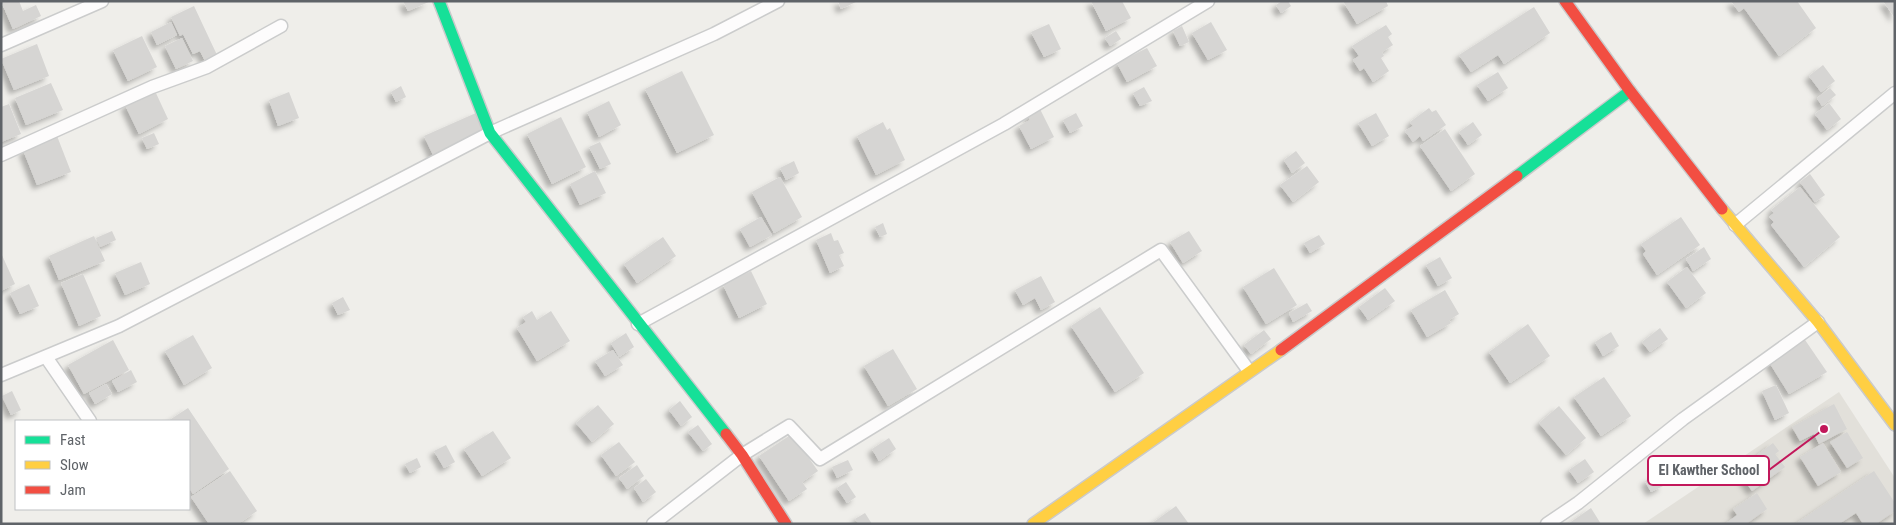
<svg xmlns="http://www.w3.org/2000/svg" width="1896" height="525" font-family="'Roboto Condensed',sans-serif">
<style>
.education{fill:#e2e0da}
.building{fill:#d6d5d3;filter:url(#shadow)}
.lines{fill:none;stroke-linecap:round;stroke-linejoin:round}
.lane-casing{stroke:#cbcccc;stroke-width:15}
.fast-casing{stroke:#cacacb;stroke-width:14}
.slow-casing{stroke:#cacacb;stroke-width:14}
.jam-casing{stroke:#cacacb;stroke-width:14}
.lane{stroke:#fdfcfc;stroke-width:12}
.fast{stroke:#16e098;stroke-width:11}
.slow{stroke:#ffcf43;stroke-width:11}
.jam{stroke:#f24e42;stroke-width:11}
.leader{fill:none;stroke:#c2185b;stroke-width:2}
.callout-dot{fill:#c2185b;stroke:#fff;stroke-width:2}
.callout{fill:#fff;stroke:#c2185b;stroke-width:2}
.callout-label{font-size:14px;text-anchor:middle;font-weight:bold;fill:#5f6368}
</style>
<defs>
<filter id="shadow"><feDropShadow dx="-4.5" dy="4.5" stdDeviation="2.5" flood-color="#0004"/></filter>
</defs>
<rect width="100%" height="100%" fill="#efeeea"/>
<polygon class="education" points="1839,392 1895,478 1895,521 1891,524 1643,524"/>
<g class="building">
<polygon points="1,1 19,1 23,11 36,5 41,16 13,29"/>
<polygon points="403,1 431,1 408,11"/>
<polygon points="838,1 858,1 841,9"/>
<polygon points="1091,1 1122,1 1131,18 1106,31"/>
<polygon points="1282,1 1288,1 1291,6 1281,13 1276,5"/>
<polygon points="1343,1 1386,1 1388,6 1357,24"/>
<polygon points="1731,1 1797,1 1816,28 1779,56 1744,8 1739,12"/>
<polygon points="1883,1 1895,1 1895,18"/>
<polygon points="194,6 217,55 205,61 200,51 193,54 183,34 180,36 171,17"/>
<polygon points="1534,7 1550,33 1504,64 1498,55 1471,72 1459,55"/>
<polygon points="171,22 177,35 157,45 151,32"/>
<polygon points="1211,22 1227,50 1208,60 1192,33"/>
<polygon points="1049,24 1061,49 1044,57 1031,32"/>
<polygon points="1386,25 1392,34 1388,37 1393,45 1382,52 1384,56 1381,58 1389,71 1373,82 1364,68 1360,71 1353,60 1359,56 1352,46"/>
<polygon points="1182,26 1189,42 1180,46 1173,31"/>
<polygon points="1116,31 1121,39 1110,46 1105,38"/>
<polygon points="142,36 157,67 128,81 113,50"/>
<polygon points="182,38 193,61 176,69 165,46"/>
<polygon points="37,44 49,76 14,90 1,59"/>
<polygon points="1147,48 1157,66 1127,82 1117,63"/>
<polygon points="1823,65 1835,81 1821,92 1809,76"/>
<polygon points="682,71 714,135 677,153 645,89"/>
<polygon points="1498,72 1508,88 1488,101 1477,85"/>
<polygon points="51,83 63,110 26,125 15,98"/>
<polygon points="401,86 406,97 396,102 391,92"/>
<polygon points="1144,87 1152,101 1140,106 1133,93"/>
<polygon points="1830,88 1836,95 1822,106 1817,98"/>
<polygon points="155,91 168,119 139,134 125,105"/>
<polygon points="289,92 299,118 278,126 269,100"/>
<polygon points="609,101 621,125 599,137 587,112"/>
<polygon points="1829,103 1841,119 1827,130 1815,114"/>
<polygon points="9,104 21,134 1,142 1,107"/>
<polygon points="1429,108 1432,112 1436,110 1446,125 1423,141 1420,136 1413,142 1405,131 1413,126 1410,122"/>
<polygon points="1040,109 1054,137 1031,149 1019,126 1030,120 1028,116"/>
<polygon points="476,113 485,134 434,157 424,136"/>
<polygon points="1076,113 1083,126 1070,133 1063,120"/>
<polygon points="1376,113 1389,136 1372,146 1358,123"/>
<polygon points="561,117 586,167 552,184 527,134"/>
<polygon points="883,122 887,130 890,128 905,160 876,175 857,136"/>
<polygon points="1473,122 1482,135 1468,145 1459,132"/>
<polygon points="1445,129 1475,174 1451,191 1420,146"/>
<polygon points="154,133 159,144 147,149 142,138"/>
<polygon points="57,136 71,172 37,185 23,150"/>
<polygon points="600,142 611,164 600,169 589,147"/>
<polygon points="1296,151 1305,163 1292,173 1284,160"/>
<polygon points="794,161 799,173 786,180 780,168"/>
<polygon points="1307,166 1319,182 1293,202 1280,185"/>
<polygon points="595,171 606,193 580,205 570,184"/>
<polygon points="1810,174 1825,195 1815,202 1800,182"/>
<polygon points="780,177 802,217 774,233 752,192"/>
<polygon points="1800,187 1840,237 1804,267 1771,225 1774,222 1769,217 1774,213 1771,210"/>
<polygon points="761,217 772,235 750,247 740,229"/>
<polygon points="1681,217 1700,245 1657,275 1643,254 1646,251 1641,244"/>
<polygon points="883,223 887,234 880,237 875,227"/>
<polygon points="112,231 116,240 100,247 96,238"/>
<polygon points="1189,231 1202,251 1183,263 1170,242"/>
<polygon points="831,233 834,241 838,240 844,253 839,255 844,266 830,273 816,240"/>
<polygon points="1319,235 1325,244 1310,253 1304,243"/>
<polygon points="94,236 105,261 59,280 49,256"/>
<polygon points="663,237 676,256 637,283 624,264"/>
<polygon points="1704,247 1711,259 1693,271 1686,259"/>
<polygon points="1,253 15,284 1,291"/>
<polygon points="1440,257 1452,278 1438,286 1426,265"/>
<polygon points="141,262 150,284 125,295 115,273"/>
<polygon points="1687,267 1706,293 1686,308 1667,282"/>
<polygon points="1274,268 1297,305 1266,324 1243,287"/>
<polygon points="751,271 767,304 739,318 723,285"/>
<polygon points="83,274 101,316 79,326 61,283"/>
<polygon points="1041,276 1055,302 1041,310 1035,298 1023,305 1015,290"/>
<polygon points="29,284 39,306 20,314 10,293"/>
<polygon points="1385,288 1395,301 1368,320 1359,307"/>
<polygon points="1445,290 1459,314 1449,320 1451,323 1427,337 1411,310"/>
<polygon points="343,297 350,310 338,315 332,303"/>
<polygon points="1307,303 1312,311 1293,322 1289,313"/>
<polygon points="1100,307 1144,373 1115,392 1071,326"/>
<polygon points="532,311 537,320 551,311 570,341 537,361 517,328 526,322 523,317"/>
<polygon points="1528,324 1550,356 1510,383 1489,352"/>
<polygon points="1660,328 1668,339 1650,352 1642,342"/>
<polygon points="1264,330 1271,339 1251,354 1244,345"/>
<polygon points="1611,332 1619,346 1603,356 1595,342"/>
<polygon points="626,333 634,347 619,357 611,343"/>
<polygon points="193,335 212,368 184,385 165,351"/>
<polygon points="1803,337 1827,372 1789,394 1769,362"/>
<polygon points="113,340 129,370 84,394 68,365"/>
<polygon points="893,349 917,389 888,406 864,366"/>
<polygon points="613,350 623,365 605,376 595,361"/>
<polygon points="131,370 137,382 118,392 112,381"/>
<polygon points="1604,377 1631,416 1601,436 1574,397"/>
<polygon points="106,384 112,394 95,404 89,393"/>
<polygon points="1776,385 1789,413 1775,420 1762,391"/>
<polygon points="12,391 21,410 11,415 2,396"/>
<polygon points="680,401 692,417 681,426 669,410"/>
<polygon points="1834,404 1847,429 1819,444 1814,434 1800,441 1792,427"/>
<polygon points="598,405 614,424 592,442 576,423"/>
<polygon points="1559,406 1586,438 1566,455 1539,423"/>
<polygon points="188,408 229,469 193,494 189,488 189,421 168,421"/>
<polygon points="698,425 712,444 703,451 688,432"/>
<polygon points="493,431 511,458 482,476 464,449"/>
<polygon points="1847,432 1863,458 1847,468 1830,442"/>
<polygon points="792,434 818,471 802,482 807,489 789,501 759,456"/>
<polygon points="889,438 896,449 879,461 872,449"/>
<polygon points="619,442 635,462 616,476 601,455"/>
<polygon points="1773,443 1779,451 1775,454 1785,467 1752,491 1737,470"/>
<polygon points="1823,443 1841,472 1818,486 1800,457"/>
<polygon points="446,445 455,462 444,468 434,451"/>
<polygon points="417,458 421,467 410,473 405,464"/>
<polygon points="1585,459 1594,472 1578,483 1569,470"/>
<polygon points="848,460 853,470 837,478 832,467"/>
<polygon points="637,465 644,476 627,489 619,478"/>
<polygon points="230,471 257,511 238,524 209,524 191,497"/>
<polygon points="1874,471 1895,503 1895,511 1876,524 1863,524 1856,513 1839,524 1795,524"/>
<polygon points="1657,475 1663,486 1651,492 1645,481"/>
<polygon points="646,479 656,492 643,502 634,488"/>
<polygon points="846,482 856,497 847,503 837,488"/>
<polygon points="1757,493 1767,509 1746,524 1725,524 1737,515 1733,509"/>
<polygon points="1176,506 1189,524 1151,524"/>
<polygon points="1591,508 1601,524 1568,524"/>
<polygon points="865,513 872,524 859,524 855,519"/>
</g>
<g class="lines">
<g class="lane-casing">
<g id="lane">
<polyline points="1,45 102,1"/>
<polyline points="1,155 152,87 207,67 281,26"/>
<polyline points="1735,225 1895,93"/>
<polyline points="638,324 1004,124 1208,1"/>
<polyline points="46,357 90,421"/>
<polyline points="1,375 119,326 490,133 714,34 778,1"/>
<polyline points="653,524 742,455 789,426 820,459 1161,250 1249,371"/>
<polyline points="1547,524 1578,503 1683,419 1818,322"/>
</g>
</g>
<g class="fast-casing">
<g id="fast">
<polyline points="439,1 490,133 726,434"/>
<polyline points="1517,176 1630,91"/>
</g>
</g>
<g class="slow-casing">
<g id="slow">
<polyline points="1722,209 1818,322 1895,425"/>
<polyline points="1033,524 1281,350"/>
</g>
</g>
<g class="jam-casing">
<g id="jam">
<polyline points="1565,1 1630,91 1722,209"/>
<polyline points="1281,350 1517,176"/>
<polyline points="726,434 742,455 786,524"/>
</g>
</g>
<use href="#lane" class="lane"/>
<use href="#fast" class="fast"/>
<use href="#slow" class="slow"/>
<use href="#jam" class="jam"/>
</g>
<path class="leader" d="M1824 429L1769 470"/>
<circle class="callout-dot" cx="1824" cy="429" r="5"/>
<rect class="callout" x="1648" y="456" width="121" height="29" rx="5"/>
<g class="callout-label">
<text x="1709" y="475">El Kawther School</text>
</g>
<rect width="1896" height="525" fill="none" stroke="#5f6368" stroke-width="5"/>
<rect x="15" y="420" width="175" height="90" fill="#ffffff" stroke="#bfc1c3"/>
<rect x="25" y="436" width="25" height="8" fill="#16e098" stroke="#bfc1c3"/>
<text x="60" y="445" font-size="15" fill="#5f6368">Fast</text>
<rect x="25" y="461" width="25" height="8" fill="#ffcf43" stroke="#bfc1c3"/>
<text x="60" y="470" font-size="15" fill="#5f6368">Slow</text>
<rect x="25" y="486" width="25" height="8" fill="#f24e42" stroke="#bfc1c3"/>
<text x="60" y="495" font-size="15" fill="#5f6368">Jam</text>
</svg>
